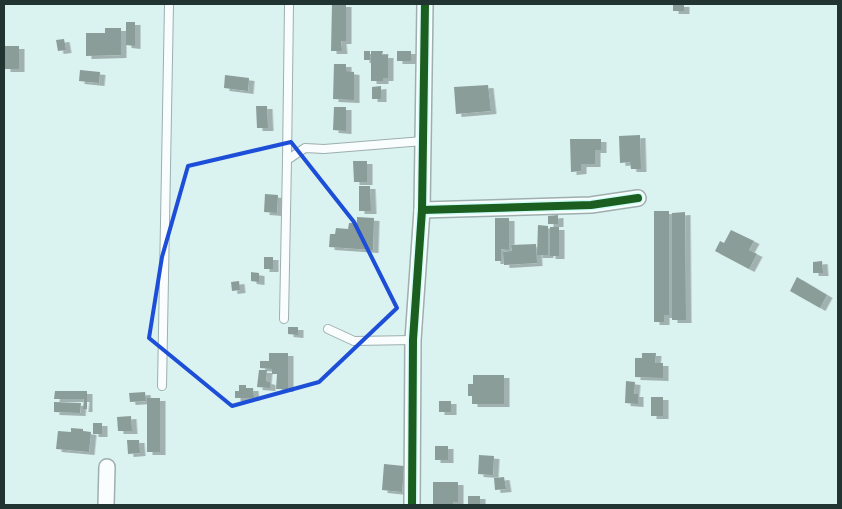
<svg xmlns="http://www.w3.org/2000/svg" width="842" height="509" font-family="Ubuntu,sans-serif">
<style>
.building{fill:#8b9d99;filter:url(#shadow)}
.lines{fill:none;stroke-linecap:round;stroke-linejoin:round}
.lane-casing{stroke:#9dafae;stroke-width:10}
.street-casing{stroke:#9dafae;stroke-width:18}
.lane{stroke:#f9fdfd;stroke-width:8}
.street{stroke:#f9fdfd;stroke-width:15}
.cycleway-casing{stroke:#cffdf8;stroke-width:11}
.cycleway{stroke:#1b5e20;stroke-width:8}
.marked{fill:none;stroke:#1d4ed8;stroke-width:4;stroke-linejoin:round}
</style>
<defs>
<filter id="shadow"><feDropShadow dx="5.5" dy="3" stdDeviation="0" flood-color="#0004"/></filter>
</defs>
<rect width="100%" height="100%" fill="#daf2f0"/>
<g class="building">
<polygon points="332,4 346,4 346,41 341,41 342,51 331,51"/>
<rect x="673" y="4" width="11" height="7"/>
<polygon points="126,22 135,22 135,46 126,45"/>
<polygon points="105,28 121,28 121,55 86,56 86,33 105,33"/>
<polygon points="64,39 66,50 58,51 56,40"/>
<rect x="5" y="46" width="14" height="23"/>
<rect x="364" y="51" width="6" height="9"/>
<polygon points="371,51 383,51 382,55 388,55 388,78 383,78 383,81 371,81"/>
<rect x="397" y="51" width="14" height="10"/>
<polygon points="334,64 346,64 346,71 354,72 354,100 333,99"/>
<polygon points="80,70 100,72 99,83 79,81"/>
<polygon points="225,75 249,78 248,91 224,88"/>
<polygon points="488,85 491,111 456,114 454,87"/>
<polygon points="381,86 381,99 372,99 372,87"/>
<polygon points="256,106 267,106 268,128 257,128"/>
<polygon points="334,107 346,107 346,131 333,130"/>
<polygon points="640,135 641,169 631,169 630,162 620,163 619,136"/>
<polygon points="570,139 601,139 601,150 595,150 595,164 581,164 581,171 571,172"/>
<polygon points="353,161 367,161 367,182 354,182"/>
<polygon points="359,186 370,186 371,211 359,211"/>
<polygon points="265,194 278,195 277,213 264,212"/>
<polygon points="654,211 669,211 669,315 664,315 664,322 654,322"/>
<polygon points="685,212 686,320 672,320 672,213"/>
<polygon points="558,215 558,224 548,224 548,216"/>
<polygon points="357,217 374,218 373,250 329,247 330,234 335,234 336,228 348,229 349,223 357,223"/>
<polygon points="495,218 509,218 509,250 501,249 501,261 495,261"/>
<polygon points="538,225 548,226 548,255 537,255"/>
<rect x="550" y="227" width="9" height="29"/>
<polygon points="731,230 754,241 749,250 757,254 749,269 715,251 720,241 724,243"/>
<polygon points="536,244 537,263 504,265 503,252 512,251 511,245"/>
<rect x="264" y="257" width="9" height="12"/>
<polygon points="822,261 823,273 813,273 813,262"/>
<polygon points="251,272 259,273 259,282 251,281"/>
<polygon points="797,277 827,295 820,308 790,291"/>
<polygon points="239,281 240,290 232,291 231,282"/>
<polygon points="288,327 298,327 298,335 288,334"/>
<polygon points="269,353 288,353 288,389 276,389 277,374 272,374 272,369 260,368 260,361 269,361"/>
<polygon points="642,353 656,353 655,363 663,363 663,378 635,377 635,358 642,358"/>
<polygon points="259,370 267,370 266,381 270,382 270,388 257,387"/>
<polygon points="473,375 504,375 504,404 472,404 472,396 468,396 468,384 473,384"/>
<polygon points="626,381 635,382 634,394 638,394 638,404 625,403"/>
<polygon points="239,385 246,385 246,388 253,388 254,398 235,398 235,391 239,391"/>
<polygon points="55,391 87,391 87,409 83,409 84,399 54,399"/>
<polygon points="145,392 146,401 130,402 129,393"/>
<rect x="651" y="397" width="12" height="19"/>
<rect x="147" y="398" width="13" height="54"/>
<rect x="439" y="401" width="12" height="11"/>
<polygon points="54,402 81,403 80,413 54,412"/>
<polygon points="131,416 132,431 118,431 117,417"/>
<rect x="93" y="423" width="9" height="11"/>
<polygon points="71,428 83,429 83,431 91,432 89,452 56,449 58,431 71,432"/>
<polygon points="127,440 139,440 140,453 128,454"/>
<rect x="435" y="446" width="13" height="14"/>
<polygon points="479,455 494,456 493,475 478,474"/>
<polygon points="384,464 404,466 402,492 382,490"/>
<polygon points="504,477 506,489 495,490 494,478"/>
<polygon points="433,482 458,482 458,502 453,502 453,505 433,505"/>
<rect x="468" y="496" width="12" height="9"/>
</g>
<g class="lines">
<g class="lane-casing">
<g id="lane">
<polyline points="287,160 305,148 324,149 423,141"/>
<polyline points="284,319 287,160 289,4"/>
<polyline points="328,329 354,341 413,340"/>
<polyline points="162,386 169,4"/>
</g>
</g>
<g class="street-casing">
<g id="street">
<polyline points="422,210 591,205 638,198"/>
<polyline points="106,505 107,467"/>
<polyline points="412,505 413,340 422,210 425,4"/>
</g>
</g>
<use href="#lane" class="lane"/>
<use href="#street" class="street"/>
<g class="cycleway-casing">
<g id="cycleway">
<polyline points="422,210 591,205 638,198"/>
<polyline points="412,505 413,340 422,210 425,4"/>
</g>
</g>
<use href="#cycleway" class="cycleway"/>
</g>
<path class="marked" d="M 291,142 L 354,222 L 397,308 L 319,382 L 232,406 L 149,338 L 162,257 L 188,166 Z"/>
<rect width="842" height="509" fill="none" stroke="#223432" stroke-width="10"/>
</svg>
